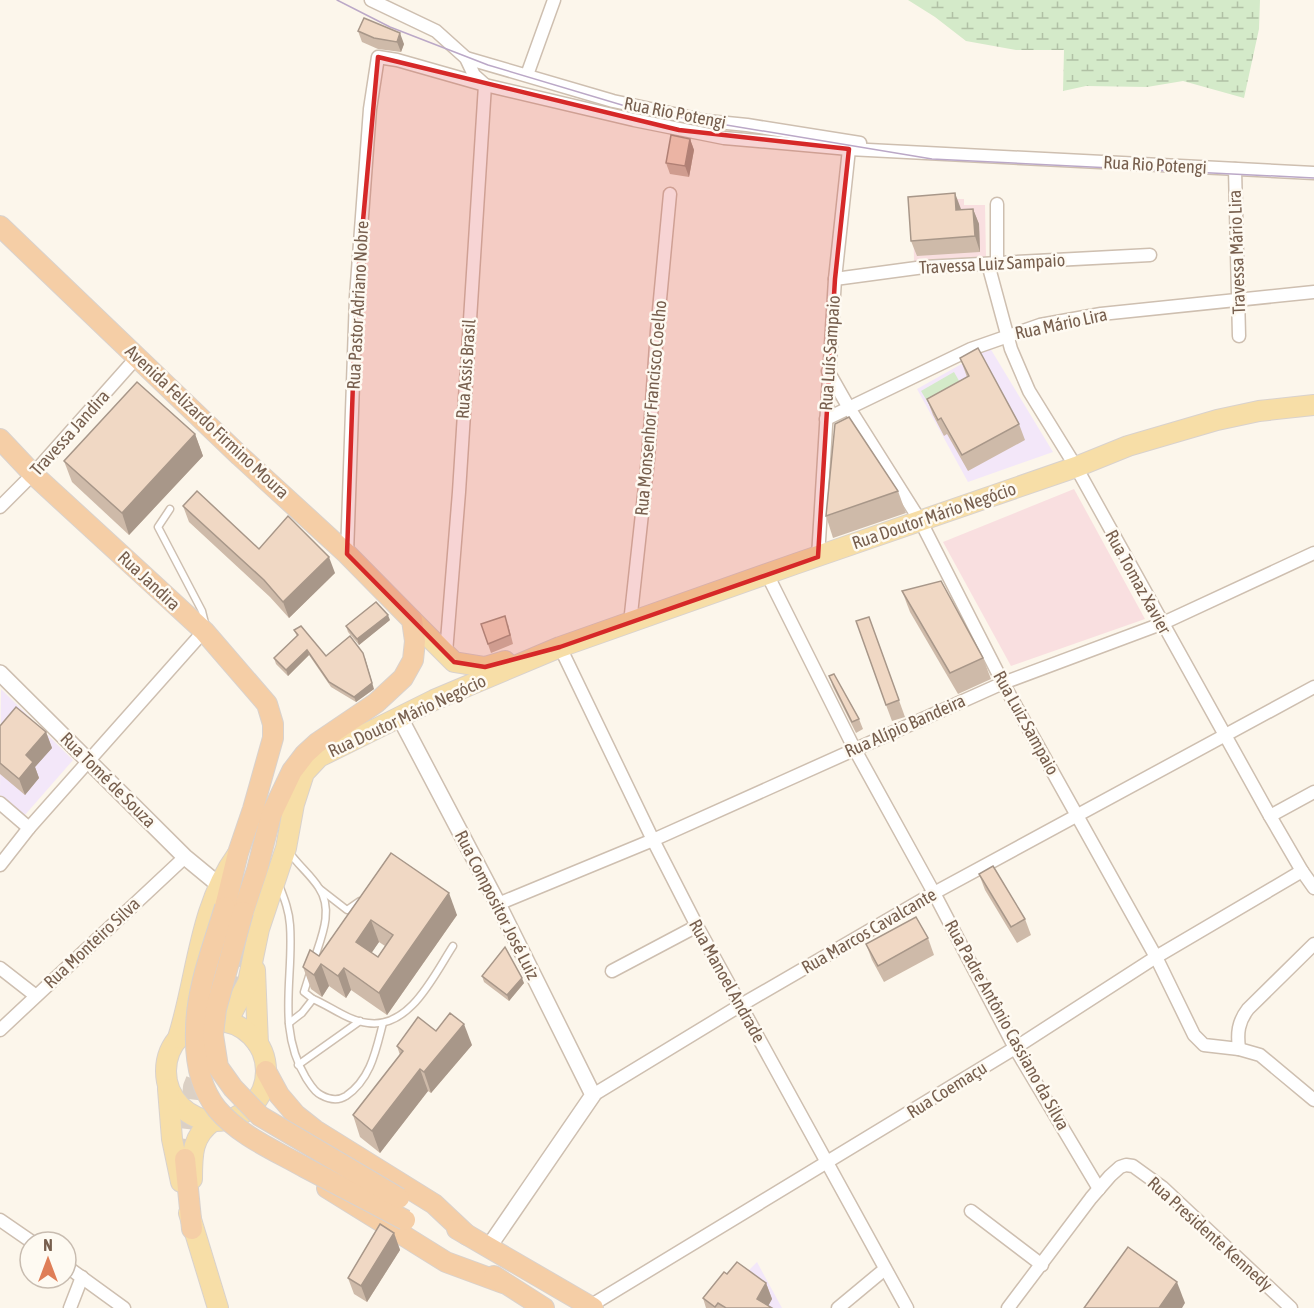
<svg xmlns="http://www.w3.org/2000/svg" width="1314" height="1308" font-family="'Asap Condensed',sans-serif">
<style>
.education{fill:#f3e7f9}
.medical{fill:#f9dfe0}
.wetland{fill:url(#wetland-marsh)}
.green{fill:#d4eac9}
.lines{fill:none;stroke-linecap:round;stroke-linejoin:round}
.trunk-tunnel{stroke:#dbd0c4;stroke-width:20;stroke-dasharray:20 10;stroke-linecap:butt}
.service-casing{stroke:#cebfb0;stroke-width:9}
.minor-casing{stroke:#cebfb0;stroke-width:15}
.tertiary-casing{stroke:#cebfb0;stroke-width:18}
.primary-casing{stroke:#d9d2cd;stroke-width:22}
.trunk-casing{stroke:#d9d2cd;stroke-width:22}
.service{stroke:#fff;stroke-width:6}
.minor{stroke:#fff;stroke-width:12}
.tertiary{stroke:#fff;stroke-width:15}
.primary{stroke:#f7dea7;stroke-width:20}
.trunk{stroke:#f5cea6;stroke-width:20}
.tram{stroke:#bba8c7;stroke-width:1.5}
.trunk-bridge-casing{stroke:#d9d2cd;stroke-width:22;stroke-linecap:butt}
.trunk-bridge{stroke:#f5cea6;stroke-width:20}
.wall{fill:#cebaa9;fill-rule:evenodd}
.shaded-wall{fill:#a89789}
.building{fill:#f0d8c4;stroke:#a89789;stroke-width:1.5;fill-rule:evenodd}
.marked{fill:#d62828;fill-opacity:0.2;stroke:#d62828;stroke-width:4.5;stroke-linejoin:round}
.labels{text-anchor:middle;stroke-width:5;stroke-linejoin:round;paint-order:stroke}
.street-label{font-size:18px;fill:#775f4e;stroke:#fefaf2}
</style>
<defs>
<pattern id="wetland-marsh" width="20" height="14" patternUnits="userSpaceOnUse" patternTransform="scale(1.5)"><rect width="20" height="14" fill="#d4eac9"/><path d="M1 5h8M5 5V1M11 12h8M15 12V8" fill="none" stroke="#b1c1a5"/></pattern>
</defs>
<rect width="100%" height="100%" fill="#fcf6eb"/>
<g class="education">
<polygon points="990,348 1053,452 968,482 917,389"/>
<polygon points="1,689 73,760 24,816 0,795"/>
<polygon points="757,1262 782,1308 714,1308 730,1289"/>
</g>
<g class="medical">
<polygon points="913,199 964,199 964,205 985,205 986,257 914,263"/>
<polygon points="1074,489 1145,619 1011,666 943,542"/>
</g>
<polygon class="wetland" points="908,0 1260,0 1259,29 1244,98 1183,81 1147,87 1086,86 1063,91 1064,50 1016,50 966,41 935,17"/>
<polygon class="green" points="954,372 966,393 933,411 921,391"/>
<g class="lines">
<g class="trunk-tunnel">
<polyline points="229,995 264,875"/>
<polyline points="185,1159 193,1087 203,1062"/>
</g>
<g class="service-casing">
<g id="service">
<polyline points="170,509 158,527 202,611 205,623"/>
<path d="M 289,852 C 298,865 311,875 319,888 C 334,910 321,938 314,960"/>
<path d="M 279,885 C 284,898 289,910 290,925 C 294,978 276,1028 306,1078 C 310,1084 314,1092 321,1095 C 330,1100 338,1101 346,1096 C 371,1079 376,1050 383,1023"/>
<polyline points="320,889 347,910 360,901"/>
<path d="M 313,999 C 330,1006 348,1021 368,1023 C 410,1029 434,975 453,946"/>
<polyline points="289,1023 302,1013 313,999 304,992 310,973"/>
<polyline points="298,1065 360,1021"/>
</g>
</g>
<g class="minor-casing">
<g id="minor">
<polyline points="371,0 436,31 466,58 474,75 484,84"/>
<polyline points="466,58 613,101 707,121 747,125 860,143"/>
<polyline points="527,75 554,0"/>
<polyline points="1235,169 1239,336"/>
<polyline points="997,204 997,264"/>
<polyline points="988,264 1011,349 1029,391 1076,467 1270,816 1302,871 1314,888"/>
<polyline points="835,279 924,267 1150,255"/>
<polyline points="828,371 849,408 921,522 1003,683 1156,957 1194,1035 1204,1045 1239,1049 1260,1055 1314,1100"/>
<polyline points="826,419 971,349 1040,325 1101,314 1314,292"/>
<polyline points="0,507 33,474 137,357"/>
<polyline points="347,554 356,297 370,109 378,57 397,60 485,85 634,120 724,138 849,149 1314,173"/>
<polyline points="818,557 835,279 849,149"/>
<polyline points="767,574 854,748 934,893 1015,1048 1099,1189"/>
<polyline points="630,623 648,459 657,331 670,194"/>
<polyline points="560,647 653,840 697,926 907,1308"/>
<polyline points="446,653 459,492 485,85"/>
<polyline points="0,803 29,828"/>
<polyline points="1270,816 1314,792"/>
<polyline points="0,865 29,828 204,631"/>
<polyline points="498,904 653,840 1003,683 1161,624 1314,553"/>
<polyline points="0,968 36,996"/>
<polyline points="612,971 697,926"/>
<polyline points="0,1030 185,857"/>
<path d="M 1239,1049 C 1237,1033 1238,1022 1248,1009 L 1314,944"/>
<polyline points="593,1095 741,1005 934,893 1314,687"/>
<polyline points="971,1211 1042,1265"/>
<polyline points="0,1220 32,1242"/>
<polyline points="66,1266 124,1308"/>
<polyline points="590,1306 1015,1048 1156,957 1302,871"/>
<polyline points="70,1308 82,1277"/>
<polyline points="838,1308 885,1269"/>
<polyline points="1008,1308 1091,1198 1110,1176 1120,1167 1126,1165 1133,1166 1162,1187 1291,1308"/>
</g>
</g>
<g class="tertiary-casing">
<g id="tertiary">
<polyline points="0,673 185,857 219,885"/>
<polyline points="399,716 498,904 593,1095 488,1248"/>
</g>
</g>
<g class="primary-casing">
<g id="primary">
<polyline points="412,620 454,662 485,667 505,661"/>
<polyline points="255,970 258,1044"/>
<circle cx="216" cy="1071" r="50"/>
<polyline points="225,1022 233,1011 248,982 259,929 286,848 294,804 304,773 319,757 434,700 560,647 795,564 1076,467 1128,446 1217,420 1259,411 1314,405"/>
<path d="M 178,1038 C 197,978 199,907 237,855"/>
<polyline points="168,1089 172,1139 181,1182"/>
<path d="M 192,1179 C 192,1154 192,1136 213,1121"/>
<polyline points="189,1213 218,1308"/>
</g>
</g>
<g class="trunk-casing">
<g id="trunk">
<polyline points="0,226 240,456 347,554 412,620 415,641 413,660 403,678 376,703 317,743 305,754 292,771 271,815 257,870 243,912"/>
<polyline points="0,439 33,474 204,631 267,704 273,724 273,738 253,809 238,853 225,907"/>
<polyline points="266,1071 279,1095 296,1115 315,1130 434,1204 467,1235"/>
<polyline points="185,1159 192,1229"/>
<polyline points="327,1188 446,1262 503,1283"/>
<polyline points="457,1229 593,1308"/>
<polyline points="494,1276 544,1308"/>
</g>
</g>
<use href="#service" class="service"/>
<use href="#minor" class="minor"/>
<use href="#tertiary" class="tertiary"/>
<use href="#primary" class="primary"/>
<use href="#trunk" class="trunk"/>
<polyline class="tram" points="337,0 390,27 488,65 642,111 932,159 1314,178"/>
<g class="trunk-bridge-casing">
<g id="trunk-bridge">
<path d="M 225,907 C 213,947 196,989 196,1031 C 195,1058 200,1088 217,1109 C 240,1136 274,1150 304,1167 C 338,1185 371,1202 405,1220"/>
<polyline points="243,912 216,1009 213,1035 218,1067 233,1088 260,1116 399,1198"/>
</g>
</g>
<use href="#trunk-bridge" class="trunk-bridge"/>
</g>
<g class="wall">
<polygon points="364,18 404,44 401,52 378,49 362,42 358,31"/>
<polygon points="690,139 694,150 689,177 670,174 666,163"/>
<polygon points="973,209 979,224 980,252 917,256 911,241 961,210"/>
<polygon points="960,358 1019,424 1025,440 968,471 947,434 944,436 933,415 927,399 967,377"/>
<polygon points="195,434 203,456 129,535 72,482 64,461"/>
<polygon points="898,491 906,513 833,538 826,516"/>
<polygon points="183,506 259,549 335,573 289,618 270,597 189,522"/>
<polygon points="902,591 983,658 991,679 958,694 910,612"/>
<polygon points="869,617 905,717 892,721 886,705"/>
<polygon points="390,620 359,645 348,632 346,626"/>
<polygon points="481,624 508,624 513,644 491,653"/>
<polygon points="294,630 326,656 374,689 356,702 331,687 309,655 288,676 276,664 274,658 297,636"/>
<polygon points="829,676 859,719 863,729 856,733 833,687"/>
<polygon points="0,726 46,732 52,748 35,767 39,778 25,795 0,774"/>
<path d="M 391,853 L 457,915 L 387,1015 L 351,990 L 346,998 L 329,986 L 322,997 L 311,989 L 303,967 L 319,956 ZM 379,942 L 385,946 L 378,957 L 371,953 Z"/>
<polygon points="979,874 1025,919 1031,935 1017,943 985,890"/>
<polygon points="928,938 934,955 884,982 872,960 866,944"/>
<polygon points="482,976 524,983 509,1001 484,982"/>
<polygon points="472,1045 431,1093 428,1091 380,1153 360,1137 353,1115 400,1055 397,1046"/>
<polygon points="394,1233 400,1250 367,1302 354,1294 348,1278"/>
<polygon points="727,1274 766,1283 772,1299 768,1306 772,1308 706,1308 703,1298"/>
</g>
<g class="shaded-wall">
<polygon points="400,33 404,44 401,52 397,42"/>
<polygon points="690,139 694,150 689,177 685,166"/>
<polygon points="955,193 961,209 962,226 956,210"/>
<polygon points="973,209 979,224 980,252 975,236"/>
<polygon points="195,434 203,456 129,535 122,513"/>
<polygon points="329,557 335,573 289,618 283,602"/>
<polygon points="388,615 390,620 359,645 357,639"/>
<polygon points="307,650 309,655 288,676 286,670"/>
<polygon points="365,658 374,689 356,702 354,697"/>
<polygon points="46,732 52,748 35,767 39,778 25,795 19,779 26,755"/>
<polygon points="449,893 457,915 387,1015 379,993"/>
<polygon points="371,920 379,942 364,964 356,942"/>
<polygon points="321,964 329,986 322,997 314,975"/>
<polygon points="344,968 351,990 346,998 338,976"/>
<polygon points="522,978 524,983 509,1001 507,995"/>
<polygon points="464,1024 472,1045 431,1093 424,1072"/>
<polygon points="420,1069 428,1091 380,1153 372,1131"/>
<polygon points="394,1233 400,1250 367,1302 361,1286"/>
<polygon points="1177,1282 1185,1303 1182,1308 1159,1308"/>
<polygon points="766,1283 772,1299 767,1308 757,1299"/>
</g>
<g class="building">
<polygon points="364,18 400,33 397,42 374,38 358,31"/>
<polygon points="671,135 690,139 685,166 666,163"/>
<polygon points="955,193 956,210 973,209 975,236 911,241 908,197"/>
<polygon points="978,348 1019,424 962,455 941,418 938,420 927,399 969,376 960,358"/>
<polygon points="137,382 195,434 122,513 64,461"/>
<polygon points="849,417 898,491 826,516 835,424"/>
<polygon points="197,491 259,549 288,516 329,557 283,602 264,580 183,506"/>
<polygon points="941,581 983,658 950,673 902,591"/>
<polygon points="376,602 388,615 357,639 346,626"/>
<polygon points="505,616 510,635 488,644 481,624"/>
<polygon points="869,617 899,700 886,705 856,621"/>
<polygon points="301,626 326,656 350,636 363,653 372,683 354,697 329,682 307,650 286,670 274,658 298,635 294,630"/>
<polygon points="834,674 859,719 852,722 829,676"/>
<polygon points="16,707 46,732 26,755 33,762 19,779 0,763 0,726"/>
<path d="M 391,853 L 449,893 L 379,993 L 344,968 L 338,976 L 321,964 L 314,975 L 303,967 L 310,950 L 319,956 ZM 371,920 L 393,935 L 378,957 L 356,942 Z"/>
<polygon points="993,866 1025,919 1011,927 979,874"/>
<polygon points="916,917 928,938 878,966 866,944"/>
<polygon points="505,947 522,978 507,995 482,976"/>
<polygon points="450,1013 464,1024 424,1072 420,1069 372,1131 353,1115 403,1051 397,1046 418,1017 436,1031"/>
<polygon points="380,1224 394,1233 361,1286 348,1278"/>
<polygon points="1128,1247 1177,1282 1159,1308 1084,1308"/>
<polygon points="737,1262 766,1283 757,1299 772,1308 726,1308 718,1303 715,1307 703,1298 724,1272 727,1274"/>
</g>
<path class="marked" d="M 378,57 L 679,130 L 849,149 L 835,279 L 818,557 L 560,647 L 485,667 L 454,662 L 347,554 L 356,297 Z"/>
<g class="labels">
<g class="street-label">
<text transform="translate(675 113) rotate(11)" y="6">Rua Rio Potengi</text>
<text transform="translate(1155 165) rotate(3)" y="6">Rua Rio Potengi</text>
<text transform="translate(1237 252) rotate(-92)" y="6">Travessa Mário Lira</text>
<text transform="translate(992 264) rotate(-3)" y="6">Travessa Luiz Sampaio</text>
<text transform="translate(358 305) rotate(-87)" y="6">Rua Pastor Adriano Nobre</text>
<text transform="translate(1061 324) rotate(-12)" y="6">Rua Mário Lira</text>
<text transform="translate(830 353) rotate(-86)" y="6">Rua Luís Sampaio</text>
<text transform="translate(466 369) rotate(-86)" y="6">Rua Assis Brasil</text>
<text transform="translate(651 408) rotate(-85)" y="6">Rua Monsenhor Francisco Coelho</text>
<text transform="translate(207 422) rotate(43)" y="6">Avenida Felizardo Firmino Moura</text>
<text transform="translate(70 433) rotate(-48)" y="6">Travessa Jandira</text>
<text transform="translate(934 516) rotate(-19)" y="6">Rua Doutor Mário Negócio</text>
<text transform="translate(149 581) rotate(43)" y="6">Rua Jandira</text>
<text transform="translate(1138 582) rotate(61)" y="6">Rua Tomaz Xavier</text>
<text transform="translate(407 716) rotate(-25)" y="6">Rua Doutor Mário Negócio</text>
<text transform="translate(1026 723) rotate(61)" y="6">Rua Luiz Sampaio</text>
<text transform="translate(905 726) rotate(-24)" y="6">Rua Alípio Bandeira</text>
<text transform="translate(108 780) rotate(45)" y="6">Rua Tomé de Souza</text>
<text transform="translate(497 905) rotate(63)" y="6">Rua Compositor José Luiz</text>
<text transform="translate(869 931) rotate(-30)" y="6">Rua Marcos Cavalcante</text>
<text transform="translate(92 943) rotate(-43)" y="6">Rua Monteiro Silva</text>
<text transform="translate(727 981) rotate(61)" y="6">Rua Manoel Andrade</text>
<text transform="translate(1007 1025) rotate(61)" y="6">Rua Padre Antônio Cassiano da Silva</text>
<text transform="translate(947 1090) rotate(-32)" y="6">Rua Coemaçu</text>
<text transform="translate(1210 1234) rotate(42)" y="6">Rua Presidente Kennedy</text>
</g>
</g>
<g transform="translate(48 1260)"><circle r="28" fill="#fefaf2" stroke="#c8bcb0" stroke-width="1.5"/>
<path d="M0-4.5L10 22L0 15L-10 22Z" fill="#df7e57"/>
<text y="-9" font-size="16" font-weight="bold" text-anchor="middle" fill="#775f4e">N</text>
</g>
</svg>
